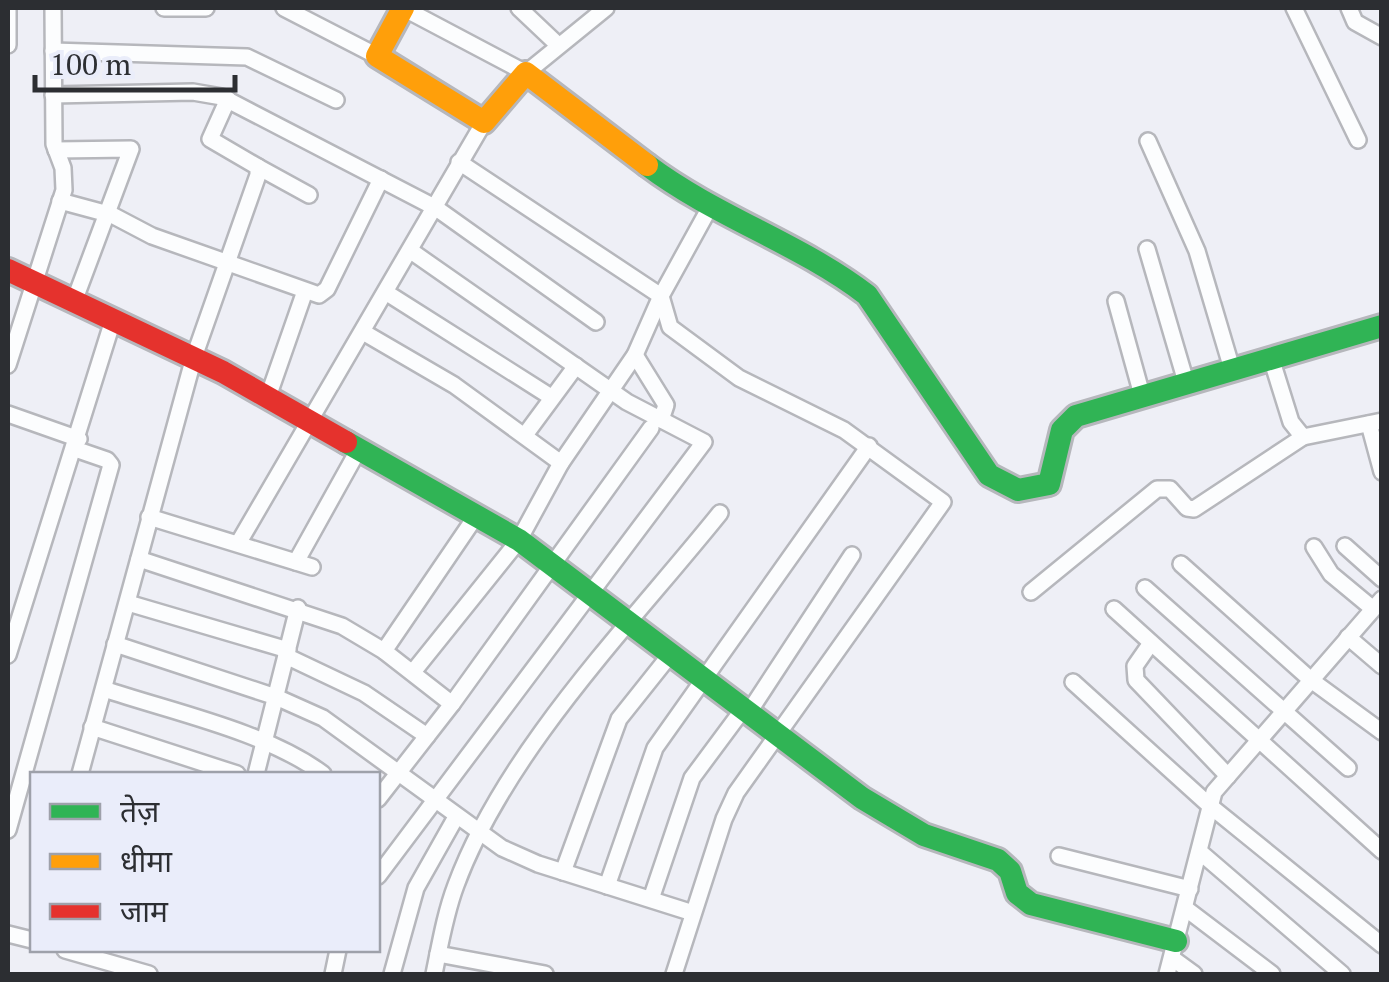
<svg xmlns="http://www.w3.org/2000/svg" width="1389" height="982" font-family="'PT Serif','Noto Sans Devanagari',serif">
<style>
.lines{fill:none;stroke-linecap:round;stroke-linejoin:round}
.street-casing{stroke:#b6b7bc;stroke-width:20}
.fast-casing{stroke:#b6b7bc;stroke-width:28}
.slow-casing{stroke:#b6b7bc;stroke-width:28}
.jam-casing{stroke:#b6b7bc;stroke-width:28}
.street{stroke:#fcfdfe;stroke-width:15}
.fast{stroke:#30b455;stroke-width:22}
.slow{stroke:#ff9f0a;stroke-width:22}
.jam{stroke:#e5322d;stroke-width:22}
</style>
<rect width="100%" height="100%" fill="#eeeff6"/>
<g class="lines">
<g class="street-casing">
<g id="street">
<polyline points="164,8 206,8"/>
<polyline points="284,8 377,56"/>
<polyline points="403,8 526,73 606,8"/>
<polyline points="519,8 556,43"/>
<polyline points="1294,8 1358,140"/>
<polyline points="1349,8 1355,22 1382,37"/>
<polyline points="8,45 8,8"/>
<polyline points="53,51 247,57 336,100"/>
<polyline points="53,95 193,92 222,97 436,208 596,322"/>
<polyline points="1148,141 1197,251 1232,369"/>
<polyline points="56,150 131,149 75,299"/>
<polyline points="459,162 661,296 670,327 739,378 844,430 943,502 736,793 724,819 674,974"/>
<polyline points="258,167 309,195"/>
<polyline points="60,201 112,215 152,236 319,295 327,289 381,179"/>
<polyline points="1147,249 1186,382"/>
<polyline points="387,293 551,397"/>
<polyline points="1116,301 1142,395"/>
<polyline points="363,332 454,385 561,463"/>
<polyline points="635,355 666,405 661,420"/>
<polyline points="1271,358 1291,422 1303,437 1382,421"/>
<polyline points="8,365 64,190 63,168 54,144 53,8"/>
<polyline points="268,397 305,291"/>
<polyline points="8,414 79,439"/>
<polyline points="1369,424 1382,472"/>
<polyline points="525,435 576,366"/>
<polyline points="149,517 312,567"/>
<polyline points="239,542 484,122"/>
<polyline points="1345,546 1382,579"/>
<polyline points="1314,547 1331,574 1372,608"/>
<polyline points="139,559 342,626 384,651 452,704"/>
<polyline points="296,562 360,447"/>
<polyline points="1181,564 1311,680 1382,732"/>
<polyline points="1145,588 1348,768"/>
<polyline points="1031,592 1157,489 1170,489 1187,508 1194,509 1303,437"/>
<polyline points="128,603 288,650"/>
<polyline points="1114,609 1382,851"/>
<polyline points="1348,637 1382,666"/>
<polyline points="1151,643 1135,666 1136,680 1228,776"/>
<polyline points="115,644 276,697 323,718 502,848 538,864 693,913"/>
<polyline points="384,651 476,516"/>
<polyline points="8,655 114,317"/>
<polyline points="286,656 364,693 427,736"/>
<polyline points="413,672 519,540 561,463 635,355 661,296 710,207"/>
<polyline points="1073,682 1209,805 1382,945"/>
<path d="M 104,689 C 172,712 265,731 323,774"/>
<polyline points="749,712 852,555"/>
<polyline points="92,727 237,774"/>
<polyline points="80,774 194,357 258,175 258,167 210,139 228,99"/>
<polyline points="256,774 298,608"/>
<polyline points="378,799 452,704 651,428"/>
<polyline points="8,830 111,465 107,460 75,449"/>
<polyline points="1200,852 1342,974"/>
<polyline points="1059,856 1190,889"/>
<polyline points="563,872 619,719 670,655"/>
<polyline points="378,876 704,442 627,402 411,251"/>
<polyline points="607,886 655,748 869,446"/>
<polyline points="651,899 692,778 744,708"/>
<polyline points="1185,908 1272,974"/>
<polyline points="8,934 32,940"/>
<polyline points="65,950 149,974"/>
<polyline points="438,954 545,974"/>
<polyline points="1172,958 1194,974"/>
<polyline points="333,974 338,950"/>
<polyline points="392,974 416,888 456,817"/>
<path d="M 434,974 C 440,945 445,914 456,885 C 506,750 630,625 720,513"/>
<polyline points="1167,974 1214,792 1382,599"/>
</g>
</g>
<g class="fast-casing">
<g id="fast">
<path d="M 647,165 C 716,217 799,243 867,295 L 989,475 L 1018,490 L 1049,484 L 1062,430 L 1076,416 L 1382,326"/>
<polyline points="346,442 519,540 862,798 924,835 998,860 1010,871 1017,893 1031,904 1176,941"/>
</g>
</g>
<g class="slow-casing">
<polyline id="slow" points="403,8 377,56 484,122 526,73 647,165"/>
</g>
<g class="jam-casing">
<polyline id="jam" points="8,270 223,372 346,442"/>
</g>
<use href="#street" class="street"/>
<use href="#fast" class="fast"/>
<use href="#slow" class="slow"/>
<use href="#jam" class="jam"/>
</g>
<rect width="1389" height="982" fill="none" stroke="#2c2e32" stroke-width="20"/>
<rect x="30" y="772" width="350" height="180" fill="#eaedfa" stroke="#9ea1aa" stroke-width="2.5"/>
<rect x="50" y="804" width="50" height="15" fill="#30b455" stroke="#9ea1aa" stroke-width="2.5"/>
<text x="120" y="822" font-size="30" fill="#2c2e32">तेज़</text>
<rect x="50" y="854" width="50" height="15" fill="#ff9f0a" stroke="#9ea1aa" stroke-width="2.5"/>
<text x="120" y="872" font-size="30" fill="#2c2e32">धीमा</text>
<rect x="50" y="904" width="50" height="15" fill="#e5322d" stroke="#9ea1aa" stroke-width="2.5"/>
<text x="120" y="922" font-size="30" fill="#2c2e32">जाम</text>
<path d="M35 75v15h200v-15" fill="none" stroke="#2c2e32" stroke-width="5"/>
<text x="50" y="75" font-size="30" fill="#2c2e32" stroke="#eaedfa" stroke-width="8" paint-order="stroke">100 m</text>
</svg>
